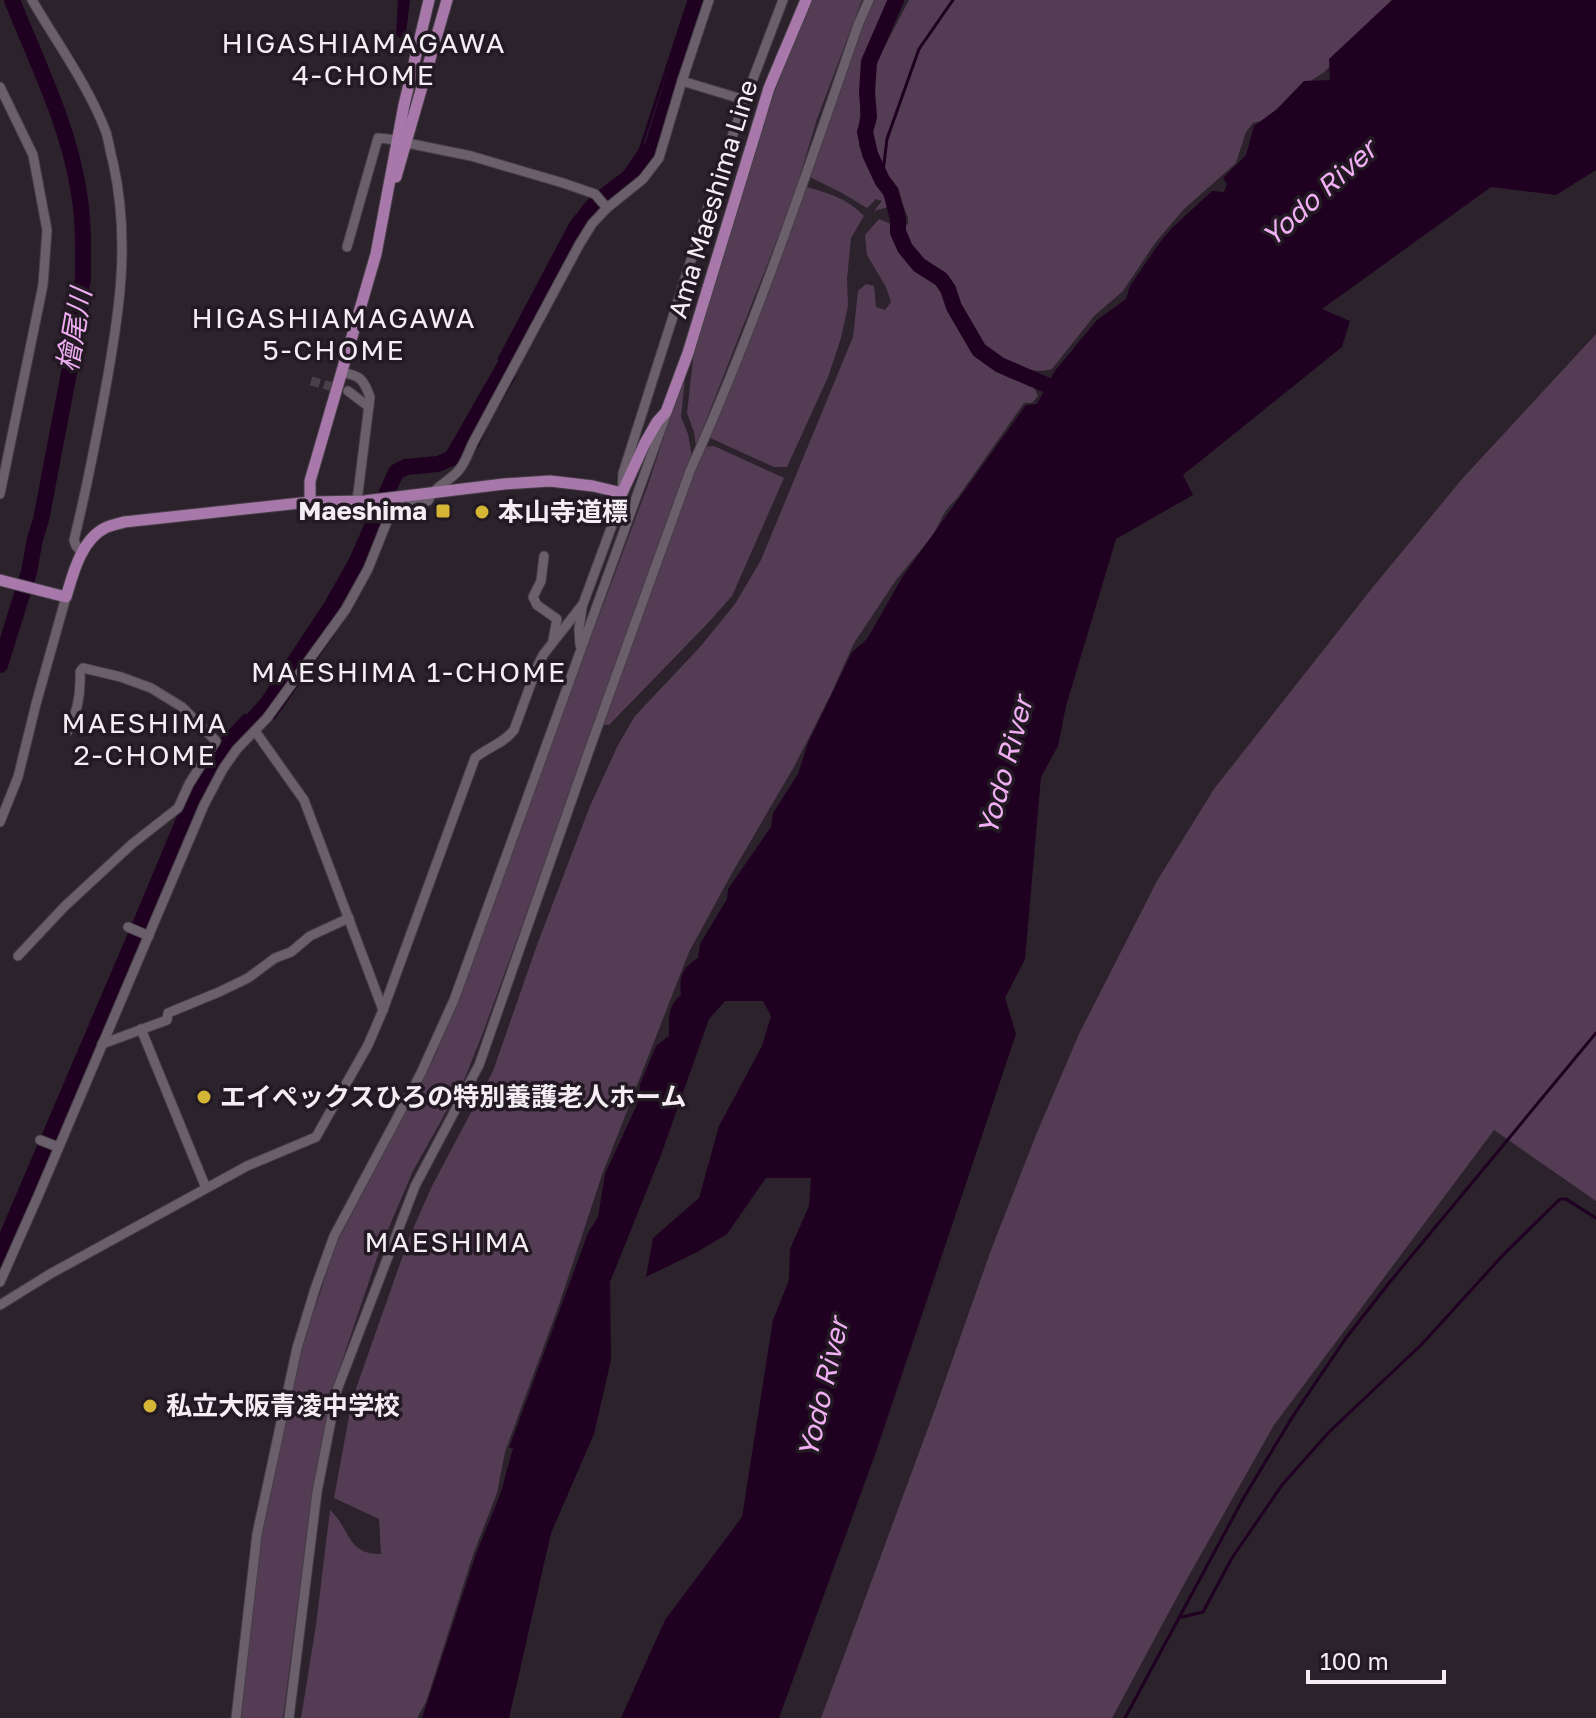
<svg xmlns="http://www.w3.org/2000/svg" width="1596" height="1718" font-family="'Golos Text','Noto Sans JP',sans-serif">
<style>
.green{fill:#543c55}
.water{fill:#1f0021}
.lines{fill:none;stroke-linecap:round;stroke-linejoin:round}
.stream{stroke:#1f0021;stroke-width:3}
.river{stroke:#1f0021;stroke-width:16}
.minor-tunnel{stroke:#4a404a;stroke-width:9;stroke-dasharray:9 4.5;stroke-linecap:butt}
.minor-casing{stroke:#453e46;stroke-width:11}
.major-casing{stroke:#453e46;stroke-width:13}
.minor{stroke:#6b5f6b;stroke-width:9}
.major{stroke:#a778a9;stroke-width:11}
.poi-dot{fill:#d5b535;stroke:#221923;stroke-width:3}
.labels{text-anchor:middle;stroke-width:7;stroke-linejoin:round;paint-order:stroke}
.street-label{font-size:26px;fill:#f4edf4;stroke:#221923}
.poi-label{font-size:26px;font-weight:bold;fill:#f4edf4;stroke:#221923;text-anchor:start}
.neighbourhood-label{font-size:28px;letter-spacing:2px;fill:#f4edf4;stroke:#221923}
.water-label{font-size:28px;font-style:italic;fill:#f0aff3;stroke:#221923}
</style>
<rect width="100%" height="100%" fill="#2c222c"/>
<g class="green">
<polygon points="812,0 862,0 817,119 793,199 696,446 694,432 687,413 695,342 773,95"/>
<polygon points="874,0 891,0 866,63 860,106 859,146 875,180 892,198 892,206 874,211 882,201 876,199 867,208 842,193 810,177 856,40"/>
<path d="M 909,0 L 1400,0 L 1323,73 L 1307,83 L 1277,117 L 1253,123 L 1246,132 L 1236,163 L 1183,210 L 1155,243 L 1123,291 L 1094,316 L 1052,369 C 1033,375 1004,365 989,351 C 979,343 969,327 963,316 C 956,303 958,290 947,277 C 939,266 930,267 921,262 C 911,256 906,240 902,230 L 908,224 L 908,218 L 897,188 L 877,164 L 867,139 L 874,116 L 873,69 Z"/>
<path d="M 807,187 C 831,194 846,198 864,216 L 851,238 L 847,279 L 848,306 L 841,338 L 828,377 L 787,467 L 774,467 L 708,437 Z"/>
<path d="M 879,219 L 893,225 L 897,246 L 915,266 L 934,279 L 945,292 L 968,343 L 984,360 L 1016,376 L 1020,382 L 1033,385 L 1038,396 L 1032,403 L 1024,403 L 958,497 L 946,510 L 933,535 L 896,580 L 854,643 L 831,694 L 795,765 L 732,873 L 689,952 L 602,1175 L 559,1305 L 505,1452 L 497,1493 L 473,1555 L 426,1702 L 417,1718 L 301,1718 L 316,1625 L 330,1510 C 350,1528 347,1555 381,1554 L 379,1519 L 334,1498 L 352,1400 L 409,1238 L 432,1186 L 493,1071 L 537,945 L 590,806 L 618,745 L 635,716 L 700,647 L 735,604 L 761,560 L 853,337 L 858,291 L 866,284 L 874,286 L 876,307 L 885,310 L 891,302 L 886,287 L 867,255 L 865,235 Z"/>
<polygon points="1596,334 1596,1201 1494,1130 1274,1425 1183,1586 1112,1718 821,1718 934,1412 991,1250 1036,1135 1079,1034 1157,881 1214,789 1373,587 1462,479"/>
<polygon points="686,369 681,417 688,434 692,457 484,1030 465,1078 413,1171 381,1246 341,1364 324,1433 309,1518 283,1718 241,1718 261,1536 300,1353 337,1242 435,1056 649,482"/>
<polygon points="714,446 784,478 732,596 708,623 609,725 603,725 703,447"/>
</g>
<g class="water">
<polygon points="398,0 410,0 405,42 396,35"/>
<path d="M 1392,0 L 1596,0 L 1596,170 L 1556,195 L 1491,187 L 1322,309 L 1350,321 L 1342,347 L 1183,475 L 1193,495 L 1116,539 L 1066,706 L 1058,746 L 1041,777 L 1025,959 L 1005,998 L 1016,1034 L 876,1452 L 779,1718 L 621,1718 L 665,1620 L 742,1517 L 773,1320 L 789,1280 L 790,1249 L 809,1206 L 811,1178 L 766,1178 L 727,1234 L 697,1252 L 646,1277 L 653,1238 L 699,1198 L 719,1126 L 762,1046 L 771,1016 L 763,1001 L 725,1001 L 709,1019 L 661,1155 L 610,1282 L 611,1360 L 594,1434 L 551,1533 L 509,1718 L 422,1718 L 476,1554 L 501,1492 L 513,1448 L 509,1448 L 588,1233 L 598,1217 L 605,1174 L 639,1100 L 640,1084 L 656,1046 L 669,1036 C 669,1018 667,1007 681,995 C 679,976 682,968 698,958 L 700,944 L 727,899 L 728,889 L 771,827 L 773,813 L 798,774 L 808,743 L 852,652 L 867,639 L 903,576 L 1026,405 L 1037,404 L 1054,372 L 1097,320 L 1126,299 L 1130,286 L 1160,242 L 1173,227 L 1212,191 L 1224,192 L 1227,184 L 1223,178 L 1246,155 L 1254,126 L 1277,109 L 1304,81 L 1330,80 L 1329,59 Z"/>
</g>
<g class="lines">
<g class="stream">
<polyline points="882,180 887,139 919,49 953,0"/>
<polyline points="499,359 571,223 591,198 624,173 640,150 689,0"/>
<polyline points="498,405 514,377"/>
<polyline points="477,446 485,429"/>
<polyline points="274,718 334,633"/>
<polyline points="220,741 245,715"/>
<polyline points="133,925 181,810"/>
<polyline points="0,1236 130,932"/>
<polyline points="1182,1617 1203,1612 1232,1558 1282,1485 1329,1432 1422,1344 1504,1254 1560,1199 1566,1199 1596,1218"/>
<polyline points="1125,1718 1243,1499 1293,1416 1346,1338 1389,1283 1596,1033"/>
</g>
<g class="river">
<polyline points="896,0 869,62 867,92 869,117 865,132 870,154 882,180 891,192 898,219 898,232 905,248 919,265 941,279 948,289 954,307 979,350 1000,365 1058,390 1064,396"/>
<path d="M 0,665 L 29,572 L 35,539 L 41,520 L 80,315 L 82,282 L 83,280 C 83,251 84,222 79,193 C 69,126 37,63 12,0"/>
<polyline points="0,1259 203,782 217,759 267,704 331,607 356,563 396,472 406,467 438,464 452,458 517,344 578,228 590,210 636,172 653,145 698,0"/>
</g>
<polyline class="minor-tunnel" points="311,381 341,389"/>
<g class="minor-casing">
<g id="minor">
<path d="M 32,0 C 57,43 88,85 106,132 C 109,142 110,152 113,162 C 131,243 119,316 104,397 C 95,445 86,492 74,540 L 76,546 L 83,553"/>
<polyline points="682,81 745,100"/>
<polyline points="0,87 33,155 47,230 43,285 0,494"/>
<polyline points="407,143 471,156 563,183 595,194 607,208"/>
<polyline points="347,247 378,138 397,140"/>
<path d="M 343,373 C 361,375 364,381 370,397 L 357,501"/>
<polyline points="348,391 369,407"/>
<polyline points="364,501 384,509 389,514"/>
<polyline points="544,556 541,581 533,597 537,605 557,619 553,640"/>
<polyline points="580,645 579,629 582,608"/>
<polyline points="255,731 304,800 383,1010"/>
<polyline points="0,822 18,777 36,704 66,597"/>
<polyline points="128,927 149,936"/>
<path d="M 18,956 L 64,907 L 132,844 L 178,808 L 189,784 L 216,741 L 182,707 L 151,688 L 121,677 L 83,668 L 80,672 C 81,692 78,712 68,731"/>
<polyline points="141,1029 206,1188"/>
<polyline points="102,1044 167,1020 168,1013 219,992 248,978 275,958 291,952 310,936 349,918"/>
<polyline points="40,1140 58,1147"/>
<path d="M 0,1282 L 39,1194 L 204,805 L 223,769 L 237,749 L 267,718 L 346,609 L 368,569 L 392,509 L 428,501 C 433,487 449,482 459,470 C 466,462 469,450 474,441 L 579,245 L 592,224 L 607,208 L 643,179 L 659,158 L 682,81 L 709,0"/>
<path d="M 0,1305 L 50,1274 L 247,1166 L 316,1137 L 368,1045 L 383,1010 L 475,758 C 488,747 503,744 514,730 L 537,667 L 543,655 L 583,604 L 617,512 L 622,493 L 623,473 L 716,182 L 745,100 L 783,0"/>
<polyline points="236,1718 257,1534 297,1348 315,1289 334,1236 421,1073 454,1000 666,415"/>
<path d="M 289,1718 L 317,1492 L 337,1390 L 415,1186 L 479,1065 L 591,745 L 690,471 C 755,327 806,175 858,25 L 869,0"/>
</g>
</g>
<g class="major-casing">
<g id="major">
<polyline points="396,177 447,0"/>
<polyline points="310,502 310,481 376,254 404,105 429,0"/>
<path d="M 0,580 L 66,597 C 73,574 81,540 105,528 C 111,525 118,524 124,522 L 310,502 L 364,501 L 504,484 L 550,481 L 593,486 L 622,493 L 645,443 L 657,422 L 666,412 L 688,353 L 769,88 L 806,0"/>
</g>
</g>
<use href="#minor" class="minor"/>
<use href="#major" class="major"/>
</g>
<g class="poi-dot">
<rect x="435" y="503" width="16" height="16" rx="4"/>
<circle cx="482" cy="512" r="8"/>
<circle cx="204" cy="1097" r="8"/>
<circle cx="150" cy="1406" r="8"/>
</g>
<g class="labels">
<g class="street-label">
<text transform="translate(713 199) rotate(-73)" y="9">Ama Maeshima Line</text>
</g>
<g class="poi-label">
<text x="427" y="520" text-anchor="end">Maeshima</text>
<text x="498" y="521">本山寺道標</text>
<text x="220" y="1106">エイぺックスひろの特別養護老人ホーム</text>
<text x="166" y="1415">私立大阪青凌中学校</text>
</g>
<g class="neighbourhood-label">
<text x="364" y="53">HIGASHIAMAGAWA<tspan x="364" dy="32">4-CHOME</tspan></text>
<text x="334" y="328">HIGASHIAMAGAWA<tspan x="334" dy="32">5-CHOME</tspan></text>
<text x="409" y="682">MAESHIMA 1-CHOME</text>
<text x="145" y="733">MAESHIMA<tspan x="145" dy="32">2-CHOME</tspan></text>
<text x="448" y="1252">MAESHIMA</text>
</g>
<g class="water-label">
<text transform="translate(1319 193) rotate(-42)" y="10">Yodo River</text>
<text transform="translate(74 330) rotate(-80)" y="10">檜尾川</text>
<text transform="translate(1005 766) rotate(-75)" y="10">Yodo River</text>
<text transform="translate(823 1388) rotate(-77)" y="10">Yodo River</text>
</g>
</g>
<path d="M1308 1670v12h136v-12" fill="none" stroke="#f4edf4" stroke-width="4"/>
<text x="1320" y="1670" font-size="24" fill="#f4edf4" stroke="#221923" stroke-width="6" paint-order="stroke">100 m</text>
</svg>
